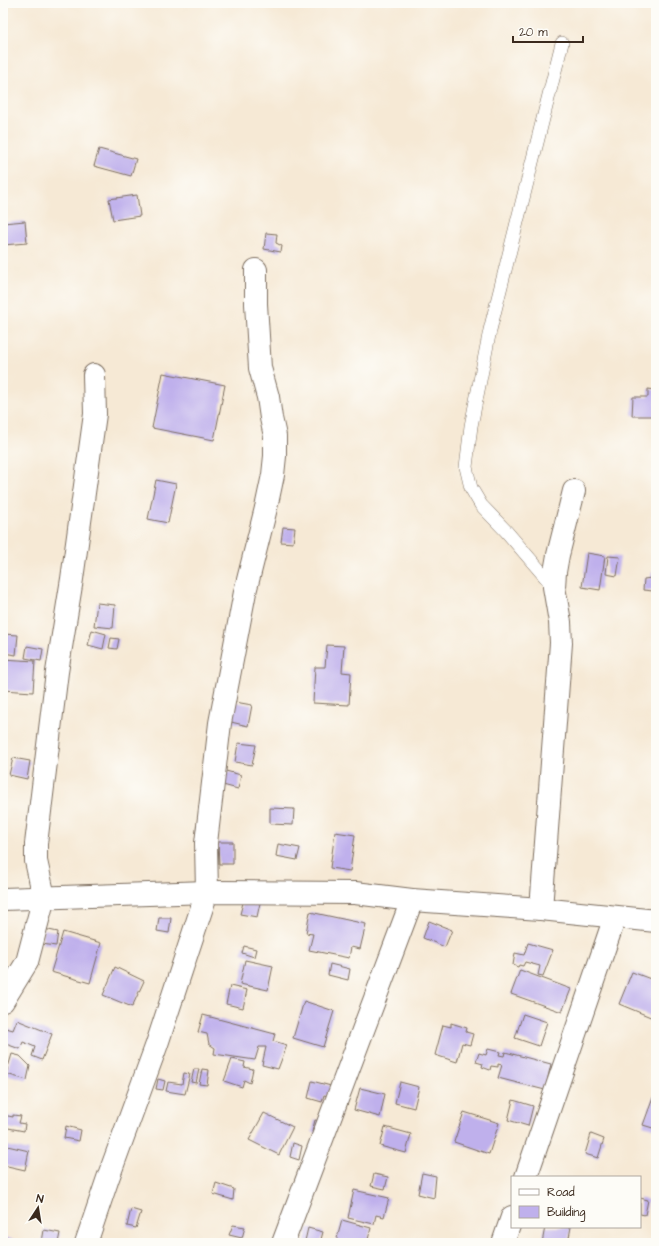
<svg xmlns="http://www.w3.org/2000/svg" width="659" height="1246" font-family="'Architects Daughter',sans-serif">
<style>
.building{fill:#bfb0ec}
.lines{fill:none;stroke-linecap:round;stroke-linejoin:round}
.service-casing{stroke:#7c6d5e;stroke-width:14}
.minor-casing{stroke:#7c6d5e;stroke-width:24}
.service{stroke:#fff;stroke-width:13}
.minor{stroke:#fff;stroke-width:22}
</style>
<rect width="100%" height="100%" fill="#fdfcf7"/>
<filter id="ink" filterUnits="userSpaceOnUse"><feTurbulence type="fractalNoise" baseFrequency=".025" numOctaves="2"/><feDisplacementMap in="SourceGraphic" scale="8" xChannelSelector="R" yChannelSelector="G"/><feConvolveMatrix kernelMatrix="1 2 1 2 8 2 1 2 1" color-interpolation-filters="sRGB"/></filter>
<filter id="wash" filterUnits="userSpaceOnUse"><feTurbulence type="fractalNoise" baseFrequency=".012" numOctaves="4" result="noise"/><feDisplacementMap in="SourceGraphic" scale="16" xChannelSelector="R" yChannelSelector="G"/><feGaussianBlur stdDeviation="0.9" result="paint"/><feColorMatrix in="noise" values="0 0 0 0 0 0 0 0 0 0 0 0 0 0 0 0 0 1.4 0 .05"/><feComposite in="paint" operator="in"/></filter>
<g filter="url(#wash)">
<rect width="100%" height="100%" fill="#f6e9d5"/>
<g id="blocks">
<g class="building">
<polygon points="99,149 136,159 131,176 94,166"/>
<polygon points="137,195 140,216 113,220 109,199"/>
<polygon points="25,221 27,243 3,245 3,223"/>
<polygon points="266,233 277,234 276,243 282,246 281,252 264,249"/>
<polygon points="163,373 225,385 214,440 152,428"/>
<polygon points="648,389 656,390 656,416 632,416 633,397 648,397"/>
<polygon points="156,480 176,484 168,523 148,519"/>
<polygon points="283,527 295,528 293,543 281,542"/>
<polygon points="587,553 605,556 600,590 582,587"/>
<polygon points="608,556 620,557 617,576 606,574"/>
<polygon points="652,572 656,573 656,587 653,591 643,590 644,579 651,578"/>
<polygon points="97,603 115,605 113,628 94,626"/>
<polygon points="92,630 106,634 103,649 88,645"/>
<polygon points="3,634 18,635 16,655 3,653"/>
<polygon points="111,638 119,639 117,649 109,648"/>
<polygon points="327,645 344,646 342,672 351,673 349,705 313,703 315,667 325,667"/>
<polygon points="27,646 43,649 41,661 25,658"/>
<polygon points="3,659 35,661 33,692 3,690"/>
<polygon points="235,702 252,705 248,726 231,722"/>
<polygon points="238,743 256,745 252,765 235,762"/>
<polygon points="13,758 30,761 27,779 9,775"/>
<polygon points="222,770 241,775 238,789 219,784"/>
<polygon points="270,808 294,809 293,825 270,824"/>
<polygon points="335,832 355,835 350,871 330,868"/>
<polygon points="218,842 233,842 233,864 219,864"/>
<polygon points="278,844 300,848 297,860 276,856"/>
<polygon points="244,899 260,903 257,917 240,914"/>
<polygon points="310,912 366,924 360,949 351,947 349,958 309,950 313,934 306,933"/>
<polygon points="159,918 171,918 169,933 157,931"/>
<polygon points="429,921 452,930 445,947 423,938"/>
<polygon points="44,929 58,932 56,946 42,944"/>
<polygon points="63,932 101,943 90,983 51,972"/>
<polygon points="528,943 553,950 543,976 538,975 540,966 525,962 523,966 519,965 518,967 513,965 515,953 524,955"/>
<polygon points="244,946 256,949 254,957 242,953"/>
<polygon points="245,960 273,966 268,990 240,984"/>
<polygon points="330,964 350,969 348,980 328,975"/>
<polygon points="115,967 144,981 132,1007 103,995"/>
<polygon points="520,970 571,989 562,1012 511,994"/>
<polygon points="632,972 656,981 656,1011 653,1018 619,1004"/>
<polygon points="230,986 247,990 243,1008 226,1004"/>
<polygon points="304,1001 334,1011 323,1047 293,1038"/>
<polygon points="523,1014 547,1022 539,1046 515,1038"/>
<polygon points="203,1015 275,1034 273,1041 287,1045 278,1069 262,1065 266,1047 259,1047 255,1060 214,1054 215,1048 209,1044 207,1034 198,1032"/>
<polygon points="17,1020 52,1034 42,1060 32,1056 35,1047 23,1042 20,1049 3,1043 3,1035 6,1028 13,1030"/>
<polygon points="451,1023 467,1028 466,1032 473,1034 470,1045 462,1043 457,1062 435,1055 443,1025 451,1027"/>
<polygon points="488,1049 500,1052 499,1055 504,1056 505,1052 551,1064 545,1090 498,1078 502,1065 498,1064 498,1067 491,1066 490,1070 482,1067 483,1064 476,1062 479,1053 486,1055"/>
<polygon points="12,1054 20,1056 30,1066 27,1080 6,1074"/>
<polygon points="232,1059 245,1062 244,1067 253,1069 250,1083 244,1080 242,1087 224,1081"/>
<polygon points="194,1069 199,1069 196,1083 191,1082"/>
<polygon points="202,1069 209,1070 207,1085 199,1084"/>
<polygon points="184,1073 190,1074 185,1094 166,1091 168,1082 182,1084"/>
<polygon points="158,1079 165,1081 163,1090 156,1089"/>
<polygon points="312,1081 331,1086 328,1096 324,1095 322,1102 308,1098"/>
<polygon points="400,1082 419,1087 414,1108 395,1103"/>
<polygon points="360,1088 385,1094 380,1117 354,1110"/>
<polygon points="654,1095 656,1096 656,1129 643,1125"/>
<polygon points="513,1100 533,1106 528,1126 508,1120"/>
<polygon points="464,1112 499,1123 489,1154 454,1142"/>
<polygon points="264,1113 293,1127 279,1155 249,1140"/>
<polygon points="3,1115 13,1117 13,1115 21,1116 19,1123 25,1124 24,1131 3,1127"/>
<polygon points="315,1120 322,1121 319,1134 312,1132"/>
<polygon points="66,1126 81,1130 79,1141 64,1138"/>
<polygon points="385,1127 411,1134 406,1153 380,1146"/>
<polygon points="591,1134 604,1139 598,1158 585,1154"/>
<polygon points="293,1143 302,1146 299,1160 290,1157"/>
<polygon points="3,1145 29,1151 25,1170 3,1165"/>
<polygon points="422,1173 436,1176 434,1198 418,1194"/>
<polygon points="374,1174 388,1177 385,1189 371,1186"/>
<polygon points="216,1183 234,1189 233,1200 213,1194"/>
<polygon points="354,1190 389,1198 384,1217 376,1215 374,1224 348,1218"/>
<polygon points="640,1198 648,1200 645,1215 640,1214"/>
<polygon points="131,1209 141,1212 136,1228 127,1226"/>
<polygon points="342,1220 371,1228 367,1243 342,1243 336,1242"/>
<polygon points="233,1225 245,1227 242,1238 229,1235"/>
<polygon points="545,1227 571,1227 568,1243 542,1243"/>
<polygon points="308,1228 323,1232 320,1243 313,1243 305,1241"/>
<polygon points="44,1230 60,1233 58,1243 42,1242"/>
<polygon points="3,1237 24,1242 24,1243 3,1243"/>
</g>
</g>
</g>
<g filter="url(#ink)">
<use href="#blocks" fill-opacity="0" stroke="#7c6d5e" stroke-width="1"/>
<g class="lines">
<g class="service-casing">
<polyline id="service" points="554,587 506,531 481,505 471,488 466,467 471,426 490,330 562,43"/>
</g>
<g class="minor-casing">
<g id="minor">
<polyline points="3,899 207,892 355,893 412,900 541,909 656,921"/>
<polyline points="541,909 561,643 560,622 554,587 555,572 558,555 574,491"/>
<polyline points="3,1001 27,962 44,897 36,861 36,844 57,672 72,579 95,414 94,375"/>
<polyline points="526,1177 615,917"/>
<polyline points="86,1243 108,1178 157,1044 207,892 206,843 220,723 245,592 266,508 273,475 275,456 275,436 271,418 268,397 260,368 256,304 256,270"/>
<polyline points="283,1243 412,900"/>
<polyline points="503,1243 512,1217"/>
</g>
</g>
<use href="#service" class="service"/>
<use href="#minor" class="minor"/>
</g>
</g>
<rect width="659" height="1246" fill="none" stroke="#fdfcf7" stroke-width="16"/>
<rect x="511" y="1176" width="130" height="52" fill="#fdfcf7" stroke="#afa8a0"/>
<rect x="519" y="1189" width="20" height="6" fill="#ffffff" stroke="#afa8a0"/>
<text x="547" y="1196" font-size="12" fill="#3b2a1e">Road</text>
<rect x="519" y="1206" width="20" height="12" fill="#bfb0ec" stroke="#afa8a0"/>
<text x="547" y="1216" font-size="12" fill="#3b2a1e">Building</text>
<g transform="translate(38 1208) rotate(12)" stroke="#fdfcf7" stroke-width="3" paint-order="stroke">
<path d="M0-3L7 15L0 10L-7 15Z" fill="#3b2a1e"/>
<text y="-6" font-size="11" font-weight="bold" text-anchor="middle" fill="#3b2a1e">N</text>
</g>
<path d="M513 36v6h70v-6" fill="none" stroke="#3b2a1e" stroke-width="2"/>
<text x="519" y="36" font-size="12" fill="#3b2a1e" stroke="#fdfcf7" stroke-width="3" paint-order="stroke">20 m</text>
</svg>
